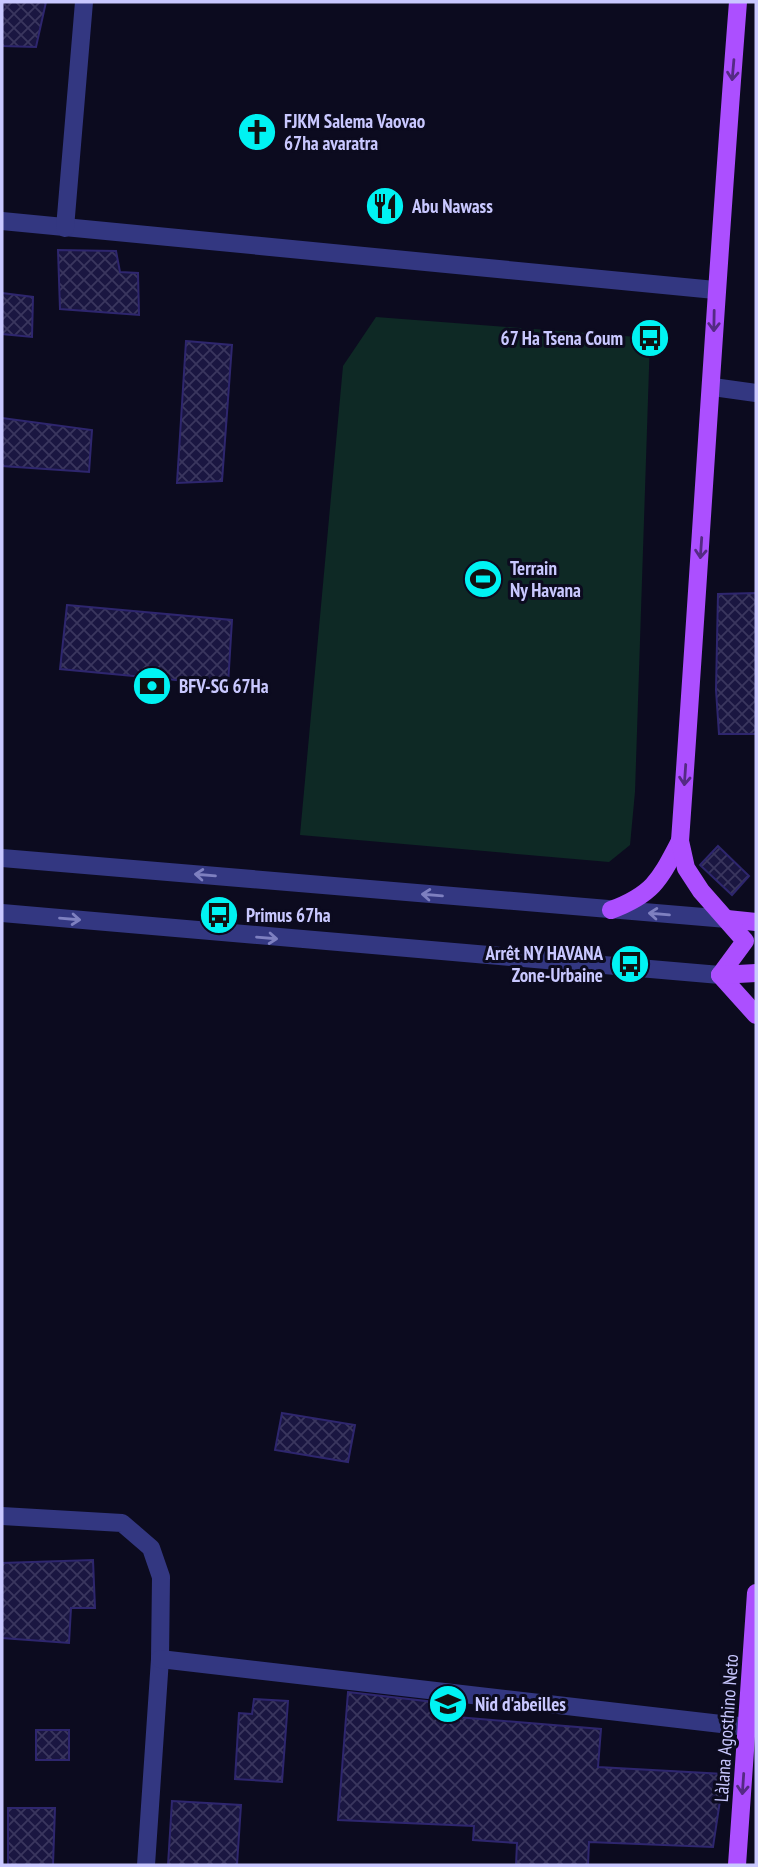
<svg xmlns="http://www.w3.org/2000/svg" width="758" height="1867" font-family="'PT Sans Narrow',sans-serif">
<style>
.grass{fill:#0e2925}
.building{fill:url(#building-cross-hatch);stroke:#2e266e;stroke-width:2}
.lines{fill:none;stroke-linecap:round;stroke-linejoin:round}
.minor{stroke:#333781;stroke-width:18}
.major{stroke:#ac4fff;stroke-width:18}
.oneway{stroke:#542a84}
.oneway2{stroke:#7e80c0}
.labels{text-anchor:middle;stroke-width:6;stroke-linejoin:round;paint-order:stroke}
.poi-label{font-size:19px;font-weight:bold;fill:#c9c8ff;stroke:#0c0b1f;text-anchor:start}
.street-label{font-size:19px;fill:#c9c8ff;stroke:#0c0b1f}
</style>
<defs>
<pattern id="building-cross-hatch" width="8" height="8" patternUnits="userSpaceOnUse" patternTransform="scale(1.75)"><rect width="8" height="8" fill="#1a1641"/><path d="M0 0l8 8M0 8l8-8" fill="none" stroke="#3a365e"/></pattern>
</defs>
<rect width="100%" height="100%" fill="#0c0b1f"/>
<polygon class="grass" points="376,317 650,338 635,792 630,845 609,862 300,835 343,366"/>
<g class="building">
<polygon points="2,2 46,2 36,47 2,46"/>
<polygon points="58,250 116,251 120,272 138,273 139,315 60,309"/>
<polygon points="2,293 33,297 32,337 2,334"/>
<polygon points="186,341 232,345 222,481 177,483"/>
<polygon points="2,418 92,430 89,472 2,466"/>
<polygon points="756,593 756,734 719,734 716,690 718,594"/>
<polygon points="67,605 232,620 228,685 60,669"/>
<polygon points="718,846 749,876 732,895 700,865"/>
<polygon points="282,1413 355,1425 348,1462 275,1450"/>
<polygon points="93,1560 95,1608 71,1608 69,1643 2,1638 2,1563"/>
<polygon points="348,1692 434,1702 433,1715 601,1729 598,1767 724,1774 713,1847 589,1842 588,1865 516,1865 517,1843 473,1840 474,1826 338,1820"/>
<polygon points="254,1699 288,1701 282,1782 235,1779 239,1713 252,1714"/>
<rect x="36" y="1730" width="33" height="30"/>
<polygon points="172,1801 241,1805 237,1865 168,1865"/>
<polygon points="8,1808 55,1808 53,1865 8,1865"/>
</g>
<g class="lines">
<g class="minor">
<polyline points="2,221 715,290"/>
<polyline points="65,228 84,2"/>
<polyline points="713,387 756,393"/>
<polyline points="2,858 727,919"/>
<polyline points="2,913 720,975"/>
<polyline points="2,1516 122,1523 151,1548 161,1577 160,1659 146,1865"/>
<polyline points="160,1659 747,1727"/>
</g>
<g class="major">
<path d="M 611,910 C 654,894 660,879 680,841"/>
<polyline points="727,919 756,922"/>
<path d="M 720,975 L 745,941 L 701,891 L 686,868 L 680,841 C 700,561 716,281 738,2"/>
<polyline points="720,975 756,1015"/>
<polyline points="720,975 756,973"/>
<polyline points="737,1865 756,1593"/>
</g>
</g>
<defs><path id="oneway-shaft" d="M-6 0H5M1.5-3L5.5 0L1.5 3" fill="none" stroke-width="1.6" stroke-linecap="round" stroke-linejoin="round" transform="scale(1.75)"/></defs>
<g class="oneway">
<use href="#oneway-shaft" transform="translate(733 70) rotate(95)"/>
<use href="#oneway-shaft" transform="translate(714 321) rotate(91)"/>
<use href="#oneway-shaft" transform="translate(701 548) rotate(94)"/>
<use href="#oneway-shaft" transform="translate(685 775) rotate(94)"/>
<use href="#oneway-shaft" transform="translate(743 1784) rotate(94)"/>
</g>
<g class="oneway2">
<use href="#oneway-shaft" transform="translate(205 875) rotate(-175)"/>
<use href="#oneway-shaft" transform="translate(432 895) rotate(-175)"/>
<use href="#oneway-shaft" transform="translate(659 914) rotate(-175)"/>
<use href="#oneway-shaft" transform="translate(70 919) rotate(5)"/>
<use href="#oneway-shaft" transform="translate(267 938) rotate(5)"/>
</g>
<defs>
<g id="church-disc" transform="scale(2.0125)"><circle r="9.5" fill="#00f3f3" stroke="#0c0b1f"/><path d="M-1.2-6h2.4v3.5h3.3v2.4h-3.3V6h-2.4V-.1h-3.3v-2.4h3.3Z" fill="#111"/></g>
<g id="restaurant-disc" transform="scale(2.0125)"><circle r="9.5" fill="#00f3f3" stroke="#0c0b1f"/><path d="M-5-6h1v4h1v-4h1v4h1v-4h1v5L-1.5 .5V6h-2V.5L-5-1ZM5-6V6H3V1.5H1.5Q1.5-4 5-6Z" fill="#111"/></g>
<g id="bus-disc" transform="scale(2.0125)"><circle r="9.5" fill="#00f3f3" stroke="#0c0b1f"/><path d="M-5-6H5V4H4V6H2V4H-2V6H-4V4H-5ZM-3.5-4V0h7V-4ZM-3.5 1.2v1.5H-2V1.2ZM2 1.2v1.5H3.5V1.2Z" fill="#111"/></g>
<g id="stadium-disc" transform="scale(2.0125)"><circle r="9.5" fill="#00f3f3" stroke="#0c0b1f"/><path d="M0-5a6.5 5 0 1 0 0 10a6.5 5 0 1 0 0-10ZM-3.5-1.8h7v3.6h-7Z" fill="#111"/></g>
<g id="bank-disc" transform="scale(2.0125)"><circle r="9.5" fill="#00f3f3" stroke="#0c0b1f"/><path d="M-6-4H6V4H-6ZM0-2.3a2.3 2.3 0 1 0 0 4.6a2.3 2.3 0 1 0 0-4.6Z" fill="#111"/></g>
<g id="school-disc" transform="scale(2.0125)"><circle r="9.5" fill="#00f3f3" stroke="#0c0b1f"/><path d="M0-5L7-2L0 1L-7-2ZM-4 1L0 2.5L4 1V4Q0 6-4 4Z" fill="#111"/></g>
</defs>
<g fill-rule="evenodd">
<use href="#church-disc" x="257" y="132"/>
<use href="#restaurant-disc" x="385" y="206"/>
<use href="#bus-disc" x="650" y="338"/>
<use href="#stadium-disc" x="483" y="579"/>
<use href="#bank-disc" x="152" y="686"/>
<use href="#bus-disc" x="219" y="915"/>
<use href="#bus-disc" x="630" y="964"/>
<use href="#school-disc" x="448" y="1704"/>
</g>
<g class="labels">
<g class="poi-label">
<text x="284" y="128">FJKM Salema Vaovao<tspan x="284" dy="22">67ha avaratra</tspan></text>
<text x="412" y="213">Abu Nawass</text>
<text x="623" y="345" text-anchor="end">67 Ha Tsena Coum</text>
<text x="510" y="575">Terrain<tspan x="510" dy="22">Ny Havana</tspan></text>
<text x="179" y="693">BFV-SG 67Ha</text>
<text x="246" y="922">Primus 67ha</text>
<text x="603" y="960" text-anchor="end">Arrêt NY HAVANA<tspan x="603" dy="22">Zone-Urbaine</tspan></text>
<text x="475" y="1711">Nid d'abeilles</text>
</g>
<g class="street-label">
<text transform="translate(726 1728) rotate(-86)" y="7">Làlana Agosthino Neto</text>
</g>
</g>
<rect width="758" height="1867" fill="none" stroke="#c9c8ff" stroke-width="7"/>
</svg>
